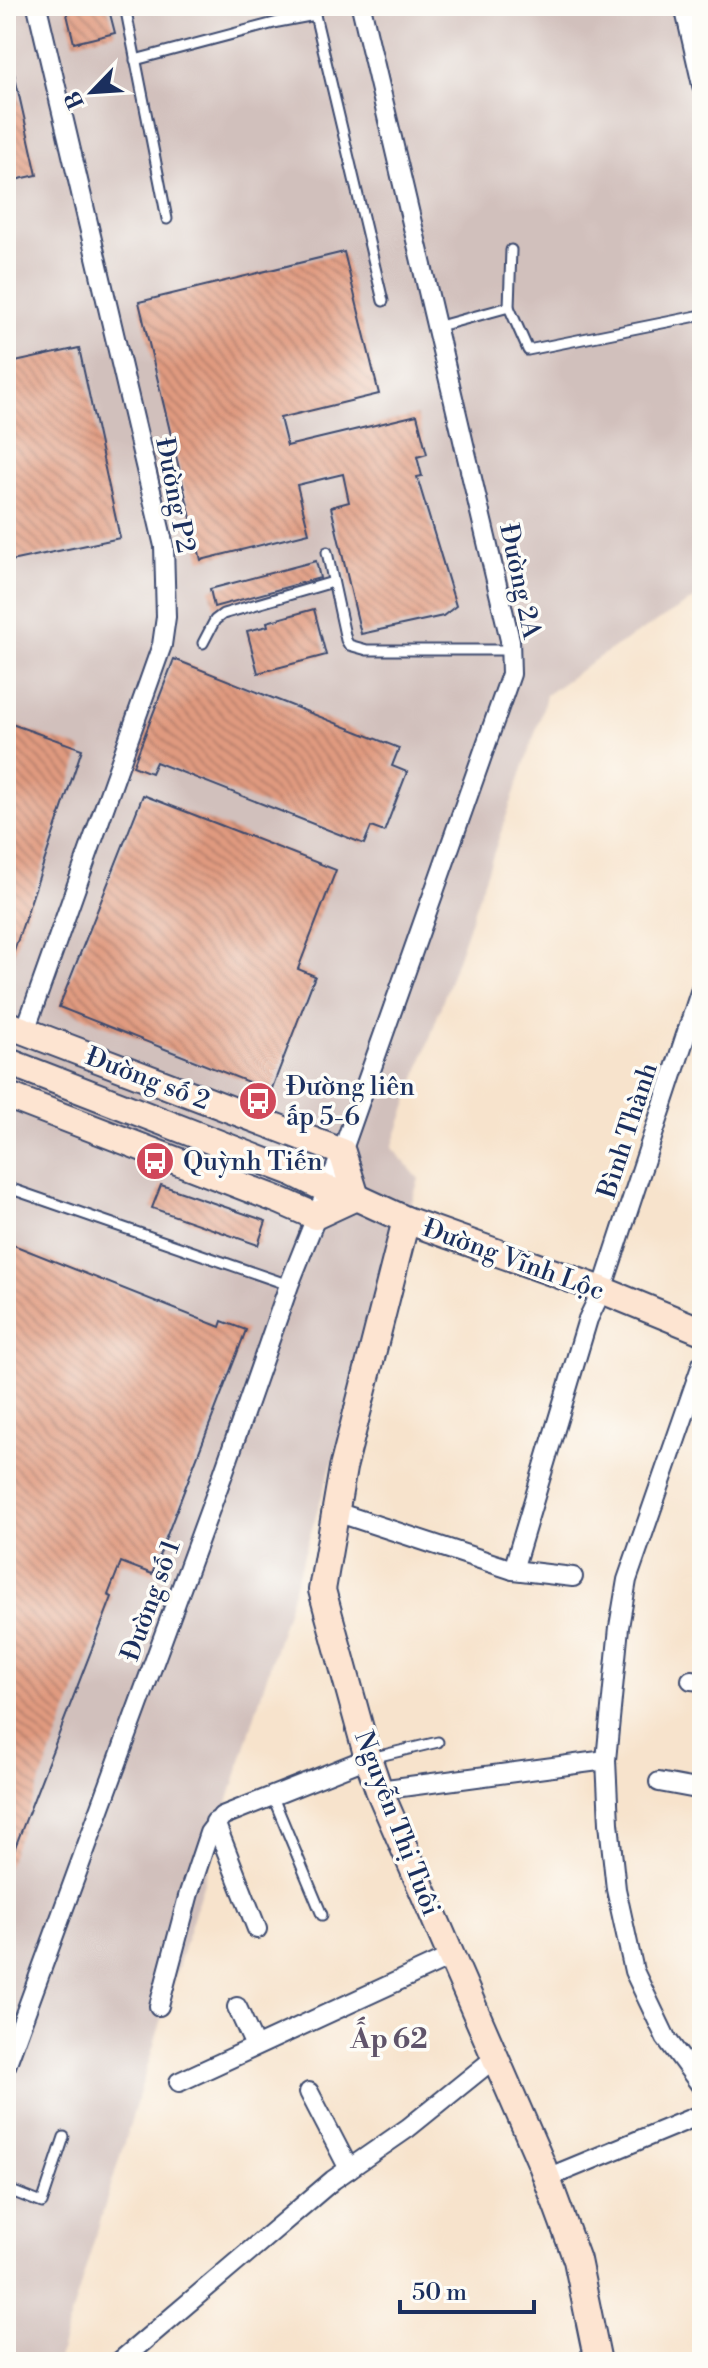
<svg xmlns="http://www.w3.org/2000/svg" width="708" height="2368" font-family="'Libre Bodoni',serif">
<style>
.industrial{fill:#d1c0bc}
.building{fill:url(#building-back-hatch)}
.lines{fill:none;stroke-linecap:round;stroke-linejoin:round}
.lane-casing{stroke:#3c4a6e;stroke-width:13}
.street-casing{stroke:#3c4a6e;stroke-width:22}
.secondary-casing{stroke:#3c4a6e;stroke-width:30}
.lane{stroke:#fff;stroke-width:9}
.street{stroke:#fff;stroke-width:18}
.secondary{stroke:#fde4d1;stroke-width:26}
.labels{text-anchor:middle;stroke-width:7;stroke-linejoin:round;paint-order:stroke}
.street-label{font-size:26px;fill:#1b2f5e;stroke:#fdfcf7}
.poi-label{font-size:26px;fill:#1b2f5e;stroke:#fdfcf7;text-anchor:start}
.neighbourhood-label{font-size:28px;font-weight:bold;fill:#60546a;stroke:#fdfcf7}
</style>
<defs>
<pattern id="building-back-hatch" width="6" height="6" patternUnits="userSpaceOnUse" patternTransform="scale(2)"><rect width="6" height="6" fill="#e09a7f"/><path d="M-1 5l2 2M0 0l6 6M5-1l2 2" fill="none" stroke="#b57e6b"/></pattern>
</defs>
<rect width="100%" height="100%" fill="#fdfcf7"/>
<filter id="ink" filterUnits="userSpaceOnUse"><feTurbulence type="fractalNoise" baseFrequency=".0125" numOctaves="2"/><feDisplacementMap in="SourceGraphic" scale="16" xChannelSelector="R" yChannelSelector="G"/><feConvolveMatrix kernelMatrix="1 2 1 2 8 2 1 2 1" color-interpolation-filters="sRGB"/></filter>
<filter id="wash" filterUnits="userSpaceOnUse"><feTurbulence type="fractalNoise" baseFrequency=".006" numOctaves="4" result="noise"/><feDisplacementMap in="SourceGraphic" scale="32" xChannelSelector="R" yChannelSelector="G"/><feGaussianBlur stdDeviation="1.8" result="paint"/><feColorMatrix in="noise" values="0 0 0 0 0 0 0 0 0 0 0 0 0 0 0 0 0 1.4 0 .05"/><feComposite in="paint" operator="in"/></filter>
<g filter="url(#wash)">
<rect width="100%" height="100%" fill="#f7e3cc"/>
<polygon class="industrial" points="6,6 702,6 702,594 599,657 546,695 541,716 392,1148 419,1179 57,2362 6,2362"/>
<g id="blocks">
<g class="building">
<polygon points="65,6 108,6 115,33 74,43"/>
<polygon points="12,64 37,175 6,182 6,65"/>
<polygon points="344,252 379,394 280,418 287,446 417,415 427,454 417,457 422,476 417,477 456,606 443,616 361,634 331,507 349,502 343,474 297,485 309,533 201,560 139,302"/>
<polygon points="79,348 120,538 6,562 6,364"/>
<polygon points="316,561 320,578 214,607 210,589"/>
<polygon points="314,609 326,655 258,673 247,631 268,626 267,622"/>
<polygon points="174,659 399,748 392,766 407,772 384,832 371,827 364,844 156,762 151,773 133,766"/>
<polygon points="6,722 82,749 8,969 6,969"/>
<polygon points="143,795 336,870 298,969 315,976 271,1091 59,1007"/>
<polygon points="161,1185 266,1221 258,1245 152,1208"/>
<polygon points="6,1242 220,1327 222,1321 246,1330 152,1574 121,1562 108,1595 112,1597 7,1868"/>
</g>
</g>
</g>
<g filter="url(#ink)">
<use href="#blocks" fill-opacity="0" stroke="#3c4a6e" stroke-width="2"/>
<g class="lines">
<g class="lane-casing">
<g id="lane">
<polyline points="125,6 167,219"/>
<polyline points="685,11 702,8"/>
<polyline points="315,15 383,301"/>
<polyline points="135,60 278,22 315,15 312,6"/>
<polyline points="509,307 511,250"/>
<polyline points="436,327 509,307 528,350 697,316"/>
<polyline points="327,552 346,640 349,645 367,650 510,650"/>
<polyline points="203,643 215,620 223,614 333,582"/>
<polyline points="6,1187 289,1285"/>
<polyline points="371,1758 438,1742"/>
<polyline points="272,1795 322,1915"/>
<polyline points="6,2189 42,2203 64,2137"/>
</g>
</g>
<g class="street-casing">
<g id="street">
<polyline points="684,6 702,85"/>
<polyline points="25,1031 162,645 166,617 164,546 37,6"/>
<polyline points="702,1364 627,1580 619,1627 606,1760 609,1823 616,1889 634,1971 666,2038 702,2087"/>
<polyline points="336,1512 513,1570 588,1319 602,1290 702,986"/>
<polyline points="513,1570 573,1577"/>
<polyline points="691,1680 702,1681"/>
<polyline points="659,1782 702,1790"/>
<polyline points="379,1790 606,1760"/>
<polyline points="215,1822 257,1929"/>
<polyline points="159,2006 189,1893 209,1833 222,1816 368,1758"/>
<polyline points="237,2007 255,2046"/>
<polyline points="6,2066 223,1474 289,1285 342,1152 511,674 510,640 361,6"/>
<polyline points="179,2082 450,1957"/>
<polyline points="309,2092 349,2169"/>
<polyline points="547,2178 702,2114"/>
<polyline points="119,2362 333,2180 408,2128 496,2057"/>
</g>
</g>
<g class="secondary-casing">
<g id="secondary">
<polyline points="6,1024 342,1152 356,1197"/>
<polyline points="6,1061 292,1172 326,1189 356,1197 406,1220 602,1290 702,1331"/>
<polyline points="6,1095 281,1201 315,1216 356,1197"/>
<polyline points="406,1220 343,1468 322,1590 368,1758 379,1790 542,2165 577,2260 598,2362"/>
</g>
</g>
<use href="#lane" class="lane"/>
<use href="#street" class="street"/>
<use href="#secondary" class="secondary"/>
</g>
</g>
<defs>
<g id="bus-disc" transform="scale(2)"><circle r="9.5" fill="#d1495b" stroke="#fdfcf7"/><path d="M-5-6H5V4H4V6H2V4H-2V6H-4V4H-5ZM-3.5-4V0h7V-4ZM-3.5 1.2v1.5H-2V1.2ZM2 1.2v1.5H3.5V1.2Z" fill="#fff"/></g>
</defs>
<g fill-rule="evenodd">
<use href="#bus-disc" x="258" y="1101"/>
<use href="#bus-disc" x="155" y="1161"/>
</g>
<g class="labels">
<g class="street-label">
<text transform="translate(176 495) rotate(79)" y="9">Đường P2</text>
<text transform="translate(521 581) rotate(78)" y="9">Đường 2A</text>
<text transform="translate(148 1078) rotate(21)" y="9">Đường số 2</text>
<text transform="translate(627 1130) rotate(-72)" y="9">Bình Thành</text>
<text transform="translate(514 1259) rotate(20)" y="9">Đường Vĩnh Lộc</text>
<text transform="translate(150 1600) rotate(-70)" y="9">Đường số 1</text>
<text transform="translate(398 1823) rotate(69)" y="9">Nguyễn Thị Tuôi</text>
</g>
<g class="poi-label">
<text x="286" y="1095">Đường liên<tspan x="286" dy="30">ấp 5-6</tspan></text>
<text x="183" y="1170">Quỳnh Tiến</text>
</g>
<g class="neighbourhood-label">
<text x="389" y="2048">Ấp 62</text>
</g>
</g>
<rect width="708" height="2368" fill="none" stroke="#fdfcf7" stroke-width="32"/>
<g transform="translate(92 92) rotate(245)" stroke="#fdfcf7" stroke-width="6" paint-order="stroke">
<path d="M0-6L14 30L0 20L-14 30Z" fill="#1b2f5e"/>
<text y="-12" font-size="22" font-weight="bold" text-anchor="middle" fill="#1b2f5e">B</text>
</g>
<path d="M400 2300v12h134v-12" fill="none" stroke="#1b2f5e" stroke-width="4"/>
<text x="412" y="2300" font-size="24" fill="#1b2f5e" stroke="#fdfcf7" stroke-width="6" paint-order="stroke">50 m</text>
</svg>
